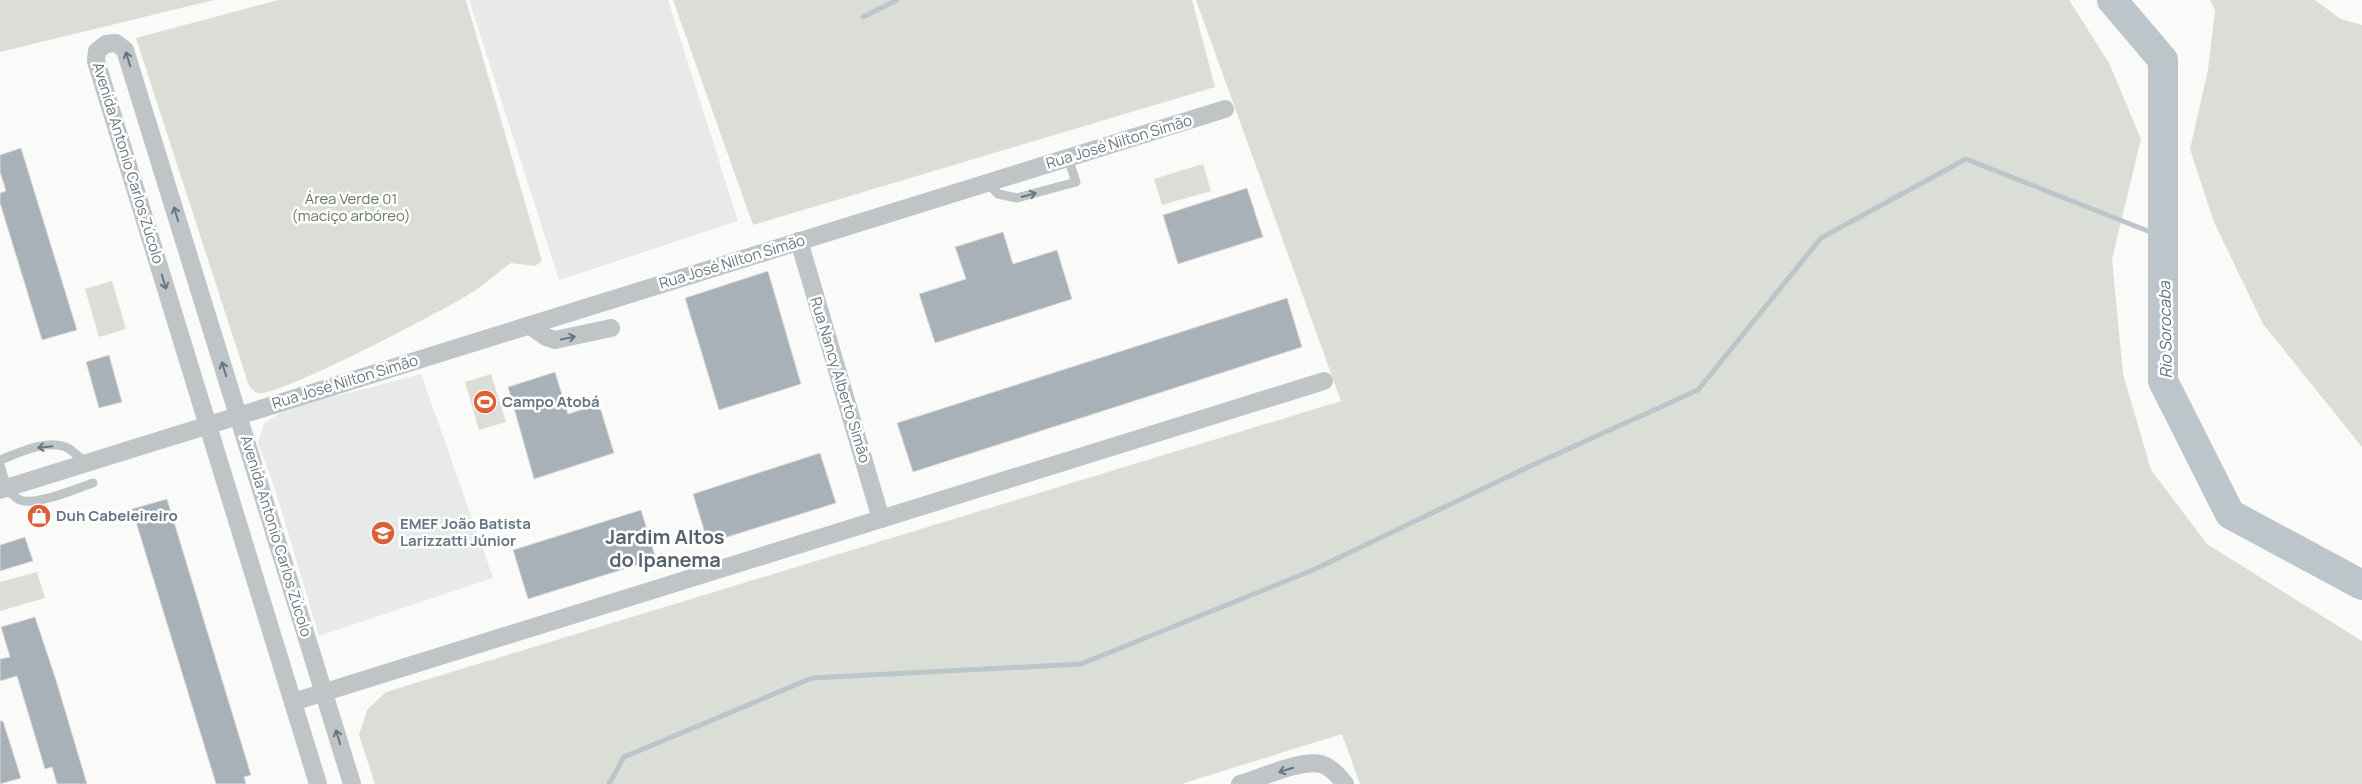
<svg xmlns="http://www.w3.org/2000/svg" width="2362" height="784" font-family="Manrope,sans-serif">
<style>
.built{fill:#e8e9e9}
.green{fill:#daded7}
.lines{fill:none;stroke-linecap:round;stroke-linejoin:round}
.stream{stroke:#bbc5ca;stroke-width:5}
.river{stroke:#bbc5ca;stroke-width:30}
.building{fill:#a8b1b7;stroke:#dcdcda}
.service{stroke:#bfc4c7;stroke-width:9}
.minor{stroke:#bfc4c7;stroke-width:18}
.oneway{stroke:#667581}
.labels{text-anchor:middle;stroke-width:5;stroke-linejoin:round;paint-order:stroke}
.street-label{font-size:15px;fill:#667581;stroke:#fff}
.park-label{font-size:15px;fill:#687a65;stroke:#fff}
.poi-label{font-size:15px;font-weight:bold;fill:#667581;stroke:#fff;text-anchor:start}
.water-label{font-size:16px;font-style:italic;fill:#60737b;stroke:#fff}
.district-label{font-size:20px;font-weight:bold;fill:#58636d;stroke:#fff}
</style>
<rect width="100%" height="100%" fill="#fafaf8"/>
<g class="built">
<polygon points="469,0 668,0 738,221 559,280"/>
<polygon points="421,374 493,578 319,636 275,489 258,443 264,423 282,412 327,397 353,392"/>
</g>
<g class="green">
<polygon points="0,0 214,0 0,52"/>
<path d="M 278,0 L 466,0 L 542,261 L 535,266 L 511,263 C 497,273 483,286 468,295 C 441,311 281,396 259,393 C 253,392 251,388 248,383 L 136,38 Z"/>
<polygon points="673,0 1192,0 1215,87 753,225"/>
<polygon points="1196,0 2069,0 2109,63 2141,139 2112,259 2123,374 2151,470 2207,544 2362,641 2362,784 1360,784 1342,734 1181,784 375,784 359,735 367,710 386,692 1341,401"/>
<polygon points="2210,0 2315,0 2341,19 2362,25 2362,447 2263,324 2214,222 2190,149 2208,70 2215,10"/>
<polygon points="1203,164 1211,191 1162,205 1154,179"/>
<polygon points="112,281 126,329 99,337 85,289"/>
<polygon points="491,374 506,422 479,430 465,382"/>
<polygon points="37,572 45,598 0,611 0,582"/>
</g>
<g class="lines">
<g class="stream">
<polyline points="863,17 897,0"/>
<polyline points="609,784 624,757 812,678 1081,664 1313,570 1524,469 1698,390 1821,238 1966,159 2163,237"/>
</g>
<polyline class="river" points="2112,0 2163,60 2163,381 2230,514 2362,585"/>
</g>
<g class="building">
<polygon points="21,148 77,330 42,340 0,203 0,193 6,191 0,172 0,155"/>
<polygon points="1247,188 1263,237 1178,264 1163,215"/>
<polygon points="1003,232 1013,264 1057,250 1072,299 935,343 919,294 966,279 955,247"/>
<polygon points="768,271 801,384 719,410 685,298"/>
<polygon points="1287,298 1302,347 913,472 897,423"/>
<polygon points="109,355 122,402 99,408 86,362"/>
<polygon points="555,372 568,414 599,404 614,453 534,479 508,387"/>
<polygon points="820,453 836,503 708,543 693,494"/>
<polygon points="167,499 251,775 244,777 246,784 216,784 132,509"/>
<polygon points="641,510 656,559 528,599 513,550"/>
<polygon points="25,537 33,561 0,571 0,545"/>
<polygon points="35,617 56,680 87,784 57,784 52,767 45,769 17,676 0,681 0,659 10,657 1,627"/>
<polygon points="0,721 3,721 21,778 0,784"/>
</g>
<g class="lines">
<g class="service">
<polyline points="987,183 998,194 1017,198 1076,182 1068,158"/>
<path d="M 0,460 C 19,453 48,438 68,448 C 74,452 80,458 86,463"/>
<path d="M 0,465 C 4,477 6,492 18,499 C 32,508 77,488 93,483"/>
</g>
<g class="minor">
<polyline points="799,241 881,519"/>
<polyline points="529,325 546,337 555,340 611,328"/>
<polyline points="0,490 1225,109"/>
<polyline points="293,702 1324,381"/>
<polyline points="318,784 96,61 97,51 106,44 116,43 125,50 352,784"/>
<path d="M 1240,784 C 1261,778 1301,759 1321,764 C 1331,767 1339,776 1345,784"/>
</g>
</g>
<defs><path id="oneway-shaft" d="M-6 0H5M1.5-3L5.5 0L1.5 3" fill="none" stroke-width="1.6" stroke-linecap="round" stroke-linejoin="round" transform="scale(1.25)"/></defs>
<g class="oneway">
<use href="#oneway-shaft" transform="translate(128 59) rotate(-107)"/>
<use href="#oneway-shaft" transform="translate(1029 195) rotate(-15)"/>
<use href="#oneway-shaft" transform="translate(176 214) rotate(-107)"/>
<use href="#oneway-shaft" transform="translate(164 282) rotate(73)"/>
<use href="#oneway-shaft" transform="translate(568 338) rotate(-11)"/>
<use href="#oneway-shaft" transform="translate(224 369) rotate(-107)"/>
<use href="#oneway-shaft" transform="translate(45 447) rotate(174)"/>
<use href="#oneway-shaft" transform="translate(338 737) rotate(-107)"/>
<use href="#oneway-shaft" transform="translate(1286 770) rotate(163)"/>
</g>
<defs>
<g id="stadium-disc" transform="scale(1.25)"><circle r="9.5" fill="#dd5f34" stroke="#fff"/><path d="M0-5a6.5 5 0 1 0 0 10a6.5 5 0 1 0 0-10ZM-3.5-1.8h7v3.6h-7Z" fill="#fff"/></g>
<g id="shop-disc" transform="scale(1.25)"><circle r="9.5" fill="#dd5f34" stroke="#fff"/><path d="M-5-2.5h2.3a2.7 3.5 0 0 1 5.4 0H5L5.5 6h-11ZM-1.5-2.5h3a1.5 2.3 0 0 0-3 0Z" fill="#fff"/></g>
<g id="school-disc" transform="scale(1.25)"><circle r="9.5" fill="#dd5f34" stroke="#fff"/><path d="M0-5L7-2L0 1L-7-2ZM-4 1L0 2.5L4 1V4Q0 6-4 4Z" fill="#fff"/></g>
</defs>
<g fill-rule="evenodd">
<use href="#stadium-disc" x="485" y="402"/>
<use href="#shop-disc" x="39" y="516"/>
<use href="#school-disc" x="383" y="533"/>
</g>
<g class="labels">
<g class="street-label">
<text transform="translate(1119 142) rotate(-17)" y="5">Rua José Nilton Simão</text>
<text transform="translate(128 163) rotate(73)" y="5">Avenida Antonio Carlos Zúcolo</text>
<text transform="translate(732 262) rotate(-17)" y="5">Rua José Nilton Simão</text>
<text transform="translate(840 380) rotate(73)" y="5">Rua Nancy Alberto Simão</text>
<text transform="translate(345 382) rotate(-17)" y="5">Rua José Nilton Simão</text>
<text transform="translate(276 536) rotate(73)" y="5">Avenida Antonio Carlos Zúcolo</text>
</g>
<g class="park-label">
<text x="351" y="204">Área Verde 01<tspan x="351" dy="17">(maciço arbóreo)</tspan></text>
</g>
<g class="poi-label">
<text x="502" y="407">Campo Atobá</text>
<text x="56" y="521">Duh Cabeleireiro</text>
<text x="400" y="529">EMEF João Batista<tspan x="400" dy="17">Larizzatti Júnior</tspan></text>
</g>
<g class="water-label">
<text transform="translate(2165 330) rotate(-91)" y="6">Rio Sorocaba</text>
</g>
<g class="district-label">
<text x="665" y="544">Jardim Altos<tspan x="665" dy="23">do Ipanema</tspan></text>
</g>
</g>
</svg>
